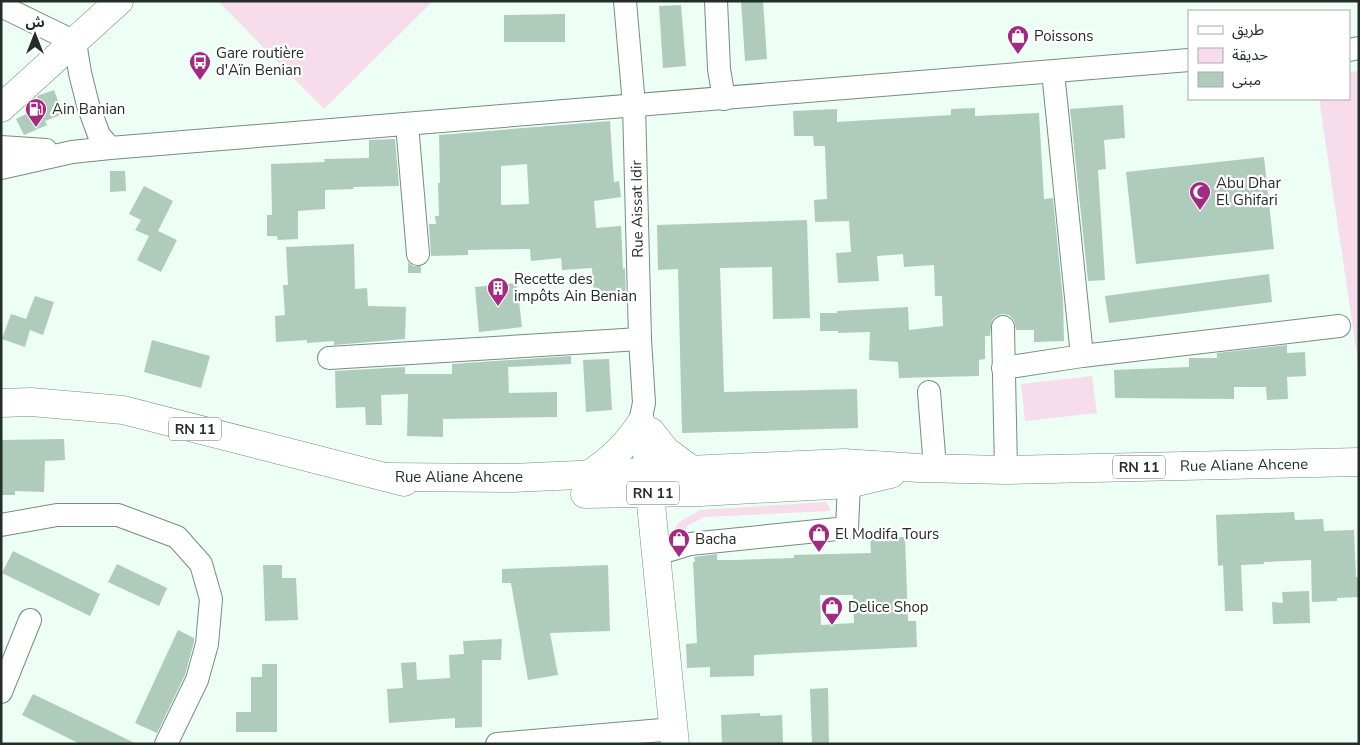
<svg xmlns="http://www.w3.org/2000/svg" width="1360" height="745" font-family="'Nunito Sans','Noto Sans Arabic',sans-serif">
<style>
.green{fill:#f7dcec}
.building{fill:#afcbbb;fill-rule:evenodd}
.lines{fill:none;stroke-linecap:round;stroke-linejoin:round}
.minor-casing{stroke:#758e80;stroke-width:24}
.major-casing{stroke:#758e80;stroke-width:29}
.minor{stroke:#fff;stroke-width:22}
.major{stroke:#fff;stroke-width:28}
.labels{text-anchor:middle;stroke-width:4.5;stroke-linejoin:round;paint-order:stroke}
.shield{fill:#fff;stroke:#656d68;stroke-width:1}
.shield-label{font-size:14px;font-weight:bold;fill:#232e28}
.poi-label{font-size:15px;fill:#232e28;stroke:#fff;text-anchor:start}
.street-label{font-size:15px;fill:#232e28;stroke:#fff}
</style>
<rect width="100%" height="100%" fill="#edfef4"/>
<g class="green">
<polygon points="218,1 433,1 324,109"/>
<polygon points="1359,71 1359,368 1319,99 1349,99 1349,72"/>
<polygon points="1092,376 1097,413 1025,421 1021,384"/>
<polygon points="826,502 829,506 830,511 704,517 687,526 684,535 674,542 674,529 680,521 701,510"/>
</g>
<g class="building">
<polygon points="741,1 763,1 767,59 745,61"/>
<polygon points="681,5 686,66 663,68 659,6"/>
<polygon points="565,14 565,42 504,42 504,15"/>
<polygon points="54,90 63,114 45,121 47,125 24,135 16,119 41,107 37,96"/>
<polygon points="1123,105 1125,138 1104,140 1106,169 1098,170 1105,280 1088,281 1070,109"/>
<polygon points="975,108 975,116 1039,113 1044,199 1053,198 1063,300 1064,341 1034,342 1034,330 1016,330 1014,320 1009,315 1002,314 996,316 992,320 990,336 985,336 985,359 979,360 979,376 899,378 898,362 869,360 870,332 838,333 838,331 820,331 820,313 837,313 837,311 908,307 909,330 943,326 942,296 935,296 934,265 904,267 903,254 877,256 879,281 838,283 836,253 851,252 849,221 815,222 814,200 827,199 825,146 814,146 813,136 794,136 793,111 837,109 837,122 951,115 951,109"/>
<path d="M 610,121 L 614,182 L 619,181 L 621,197 L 594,201 L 596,228 L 621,226 L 623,269 L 625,268 L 626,301 L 609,302 L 608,294 L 594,295 L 592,268 L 562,270 L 561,258 L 531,261 L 530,249 L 468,250 L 468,255 L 431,256 L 429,224 L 436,224 L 435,216 L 439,216 L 438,183 L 440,183 L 439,135 ZM 527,164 L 529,204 L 501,205 L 501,166 Z"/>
<polygon points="395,139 399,186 353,187 354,189 325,190 325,209 298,211 298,239 278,240 277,236 267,236 267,215 272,215 271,164 325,162 324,159 369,158 369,140"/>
<polygon points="1264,157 1274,249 1136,264 1126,172"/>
<polygon points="110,171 125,171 126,191 110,192"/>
<polygon points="144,186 173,201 158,231 177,240 161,272 137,260 149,236 135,230 141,220 129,214"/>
<polygon points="807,220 810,318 773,319 772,267 720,268 724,392 857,389 858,428 682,433 678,269 658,270 657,225"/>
<polygon points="354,244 355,289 367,288 368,306 406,307 405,339 334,345 334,341 307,343 307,340 276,342 275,316 285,315 283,285 288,285 286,247"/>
<polygon points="408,262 413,266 421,266 421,273 408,273"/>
<polygon points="1269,274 1272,302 1109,323 1105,296"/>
<polygon points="517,283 522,327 479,332 475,287"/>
<polygon points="35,296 54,302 43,335 30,330 25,347 2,339 11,314 26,319"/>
<polygon points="152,340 210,356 201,388 144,372"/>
<polygon points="1287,345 1287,353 1305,352 1306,376 1287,377 1288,399 1267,400 1266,387 1234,387 1234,399 1115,398 1114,370 1189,367 1189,358 1217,358 1217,353"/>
<polygon points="571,356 571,364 508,367 509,393 557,392 557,417 443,419 443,437 407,436 408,394 381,395 382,425 366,425 365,407 336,408 335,371 405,367 405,374 452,374 452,364"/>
<polygon points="609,359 612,410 586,412 583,360"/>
<polygon points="64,439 65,460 45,461 44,492 15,491 15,495 1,495 1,440"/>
<polygon points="1294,512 1295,520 1323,519 1324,531 1354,530 1356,577 1359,577 1359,597 1337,598 1337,601 1312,602 1311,560 1264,562 1264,564 1241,565 1243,611 1225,611 1223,565 1218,566 1216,515"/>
<path d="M 905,537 L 908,621 L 916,621 L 917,647 L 754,655 L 754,676 L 710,677 L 710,667 L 687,668 L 686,644 L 697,643 L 693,562 L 695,562 L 694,557 L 717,554 L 717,560 L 735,560 L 794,558 L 794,555 L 871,553 L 870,538 ZM 820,595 L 853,595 L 854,623 L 821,625 Z"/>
<polygon points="13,551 100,594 90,616 2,573"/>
<polygon points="117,564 167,588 159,606 108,582"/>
<polygon points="263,565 282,565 282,578 296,578 298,620 265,621"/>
<polygon points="608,565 610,631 550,633 558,675 528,680 511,583 502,583 502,569"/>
<polygon points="1309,591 1310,623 1273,624 1272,602 1283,603 1282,592"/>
<polygon points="178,630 194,638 194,642 185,675 157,733 135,723"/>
<polygon points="502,639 501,660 482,660 482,727 455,728 455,718 389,723 387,689 403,688 401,663 416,662 417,680 450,678 449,655 464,654 463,641"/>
<polygon points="262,664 277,664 277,732 236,732 236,712 251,712 251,677 262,677"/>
<polygon points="828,688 829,744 812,744 810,689"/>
<polygon points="33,694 137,744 80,744 22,715"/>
<polygon points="760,713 760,716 782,715 783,743 722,744 721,715"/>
</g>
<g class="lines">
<g class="minor-casing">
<g id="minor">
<polyline points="625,1 634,105 640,339 644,403 641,417 645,464 648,473"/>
<polyline points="716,1 719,69 724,99"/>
<polyline points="1,6 75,42 80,73 88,105 99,135 110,148"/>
<polyline points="1349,50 1359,48"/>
<polyline points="407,124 418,254"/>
<polyline points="1,147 46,150"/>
<path d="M 1,168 L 72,152 L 110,148 C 470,118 830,92 1189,60"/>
<polyline points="1003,327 1006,470"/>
<polyline points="1082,356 1339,326"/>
<polyline points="329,358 640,339"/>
<polyline points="1003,368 1082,356 1053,72"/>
<polyline points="929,392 935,468"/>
<polyline points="1,525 57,515 118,515 177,537 201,564 211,599 207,644 197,680 166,744"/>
<polyline points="657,554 690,544 847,528 849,484"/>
<polyline points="1,692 30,620"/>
<polyline points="497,744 674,729"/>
</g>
</g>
<g class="major-casing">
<g id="major">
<polyline points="1,108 119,1"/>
<polyline points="1,403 31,402 123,410 404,482"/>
<polyline points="651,432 666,451 693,471"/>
<polyline points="648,474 675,744"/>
<path d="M 588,475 C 610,461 627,445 641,423"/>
<polyline points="386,477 512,478 844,463 919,468 1006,470 1359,462"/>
<polyline points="585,494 700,492 849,484 891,474"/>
</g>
</g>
<use href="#minor" class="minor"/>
<use href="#major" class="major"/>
</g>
<defs>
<g id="shop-pin" transform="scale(1.125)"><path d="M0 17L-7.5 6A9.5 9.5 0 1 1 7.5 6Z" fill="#a22a81" stroke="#fff"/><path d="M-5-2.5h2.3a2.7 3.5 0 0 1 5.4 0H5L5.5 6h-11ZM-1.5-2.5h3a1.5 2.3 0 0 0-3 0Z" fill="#fff"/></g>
<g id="bus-pin" transform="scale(1.125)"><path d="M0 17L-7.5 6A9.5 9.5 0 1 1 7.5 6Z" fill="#a22a81" stroke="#fff"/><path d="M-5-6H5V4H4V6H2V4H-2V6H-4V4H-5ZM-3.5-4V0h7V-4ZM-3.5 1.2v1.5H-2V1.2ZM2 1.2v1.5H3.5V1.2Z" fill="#fff"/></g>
<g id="fuel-pin" transform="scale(1.125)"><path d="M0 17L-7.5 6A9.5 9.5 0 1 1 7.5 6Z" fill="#a22a81" stroke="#fff"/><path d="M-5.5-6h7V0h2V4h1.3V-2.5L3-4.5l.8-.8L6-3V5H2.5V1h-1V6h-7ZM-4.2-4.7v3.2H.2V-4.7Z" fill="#fff"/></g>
<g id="mosque-pin" transform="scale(1.125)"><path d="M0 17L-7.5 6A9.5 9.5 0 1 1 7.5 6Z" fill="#a22a81" stroke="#fff"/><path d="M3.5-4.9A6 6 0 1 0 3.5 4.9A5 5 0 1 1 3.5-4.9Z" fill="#fff"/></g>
<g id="building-pin" transform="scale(1.125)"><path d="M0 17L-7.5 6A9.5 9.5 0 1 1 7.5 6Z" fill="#a22a81" stroke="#fff"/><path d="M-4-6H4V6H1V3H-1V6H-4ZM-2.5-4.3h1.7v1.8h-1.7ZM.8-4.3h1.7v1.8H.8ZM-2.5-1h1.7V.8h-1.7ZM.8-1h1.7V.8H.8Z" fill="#fff"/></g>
</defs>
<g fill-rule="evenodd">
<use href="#shop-pin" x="1018" y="36"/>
<use href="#bus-pin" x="200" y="62"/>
<use href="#fuel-pin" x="36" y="109"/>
<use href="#mosque-pin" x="1200" y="192"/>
<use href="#building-pin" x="498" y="288"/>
<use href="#shop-pin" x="819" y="534"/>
<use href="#shop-pin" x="679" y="539"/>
<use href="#shop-pin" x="832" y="607"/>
</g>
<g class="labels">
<g class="shield">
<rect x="169" y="417.5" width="52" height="23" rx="4"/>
<rect x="1113" y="455.5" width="52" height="23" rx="4"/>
<rect x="627" y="481.5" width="52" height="23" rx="4"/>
</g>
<g class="shield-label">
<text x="195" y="434">RN 11</text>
<text x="1139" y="472">RN 11</text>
<text x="653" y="498">RN 11</text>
</g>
<g class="poi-label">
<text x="1034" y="41">Poissons</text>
<text x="216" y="58">Gare routière<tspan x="216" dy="17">d'Aïn Benian</tspan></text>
<text x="52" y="114">Ain Banian</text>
<text x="1216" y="188">Abu Dhar<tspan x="1216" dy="17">El Ghifari</tspan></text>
<text x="514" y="284">Recette des<tspan x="514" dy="17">impôts Ain Benian</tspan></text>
<text x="835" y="539">El Modifa Tours</text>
<text x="695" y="544">Bacha</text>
<text x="848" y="612">Delice Shop</text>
</g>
<g class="street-label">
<text transform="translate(637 209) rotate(-91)" y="5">Rue Aissat Idir</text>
<text transform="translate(1244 465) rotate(-1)" y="5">Rue Aliane Ahcene</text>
<text x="459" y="482">Rue Aliane Ahcene</text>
</g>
</g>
<rect width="1360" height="745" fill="none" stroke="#232e28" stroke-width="5"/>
<rect x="1188" y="10" width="162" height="90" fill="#ffffff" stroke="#a7aba9"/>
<rect x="1198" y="26" width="25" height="8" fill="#ffffff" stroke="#a7aba9"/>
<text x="1232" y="35" font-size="15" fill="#232e28">طريق</text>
<rect x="1198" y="48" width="25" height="15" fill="#f7dcec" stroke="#a7aba9"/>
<text x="1232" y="60" font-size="15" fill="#232e28">حديقة</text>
<rect x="1198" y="72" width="25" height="15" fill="#afcbbb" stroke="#a7aba9"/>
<text x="1232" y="85" font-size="15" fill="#232e28">مبنى</text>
<g transform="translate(35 35)" stroke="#ffffff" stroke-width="4" paint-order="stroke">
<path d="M0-4L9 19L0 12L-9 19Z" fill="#232e28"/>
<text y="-8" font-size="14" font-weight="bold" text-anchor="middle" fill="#232e28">ش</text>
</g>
</svg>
